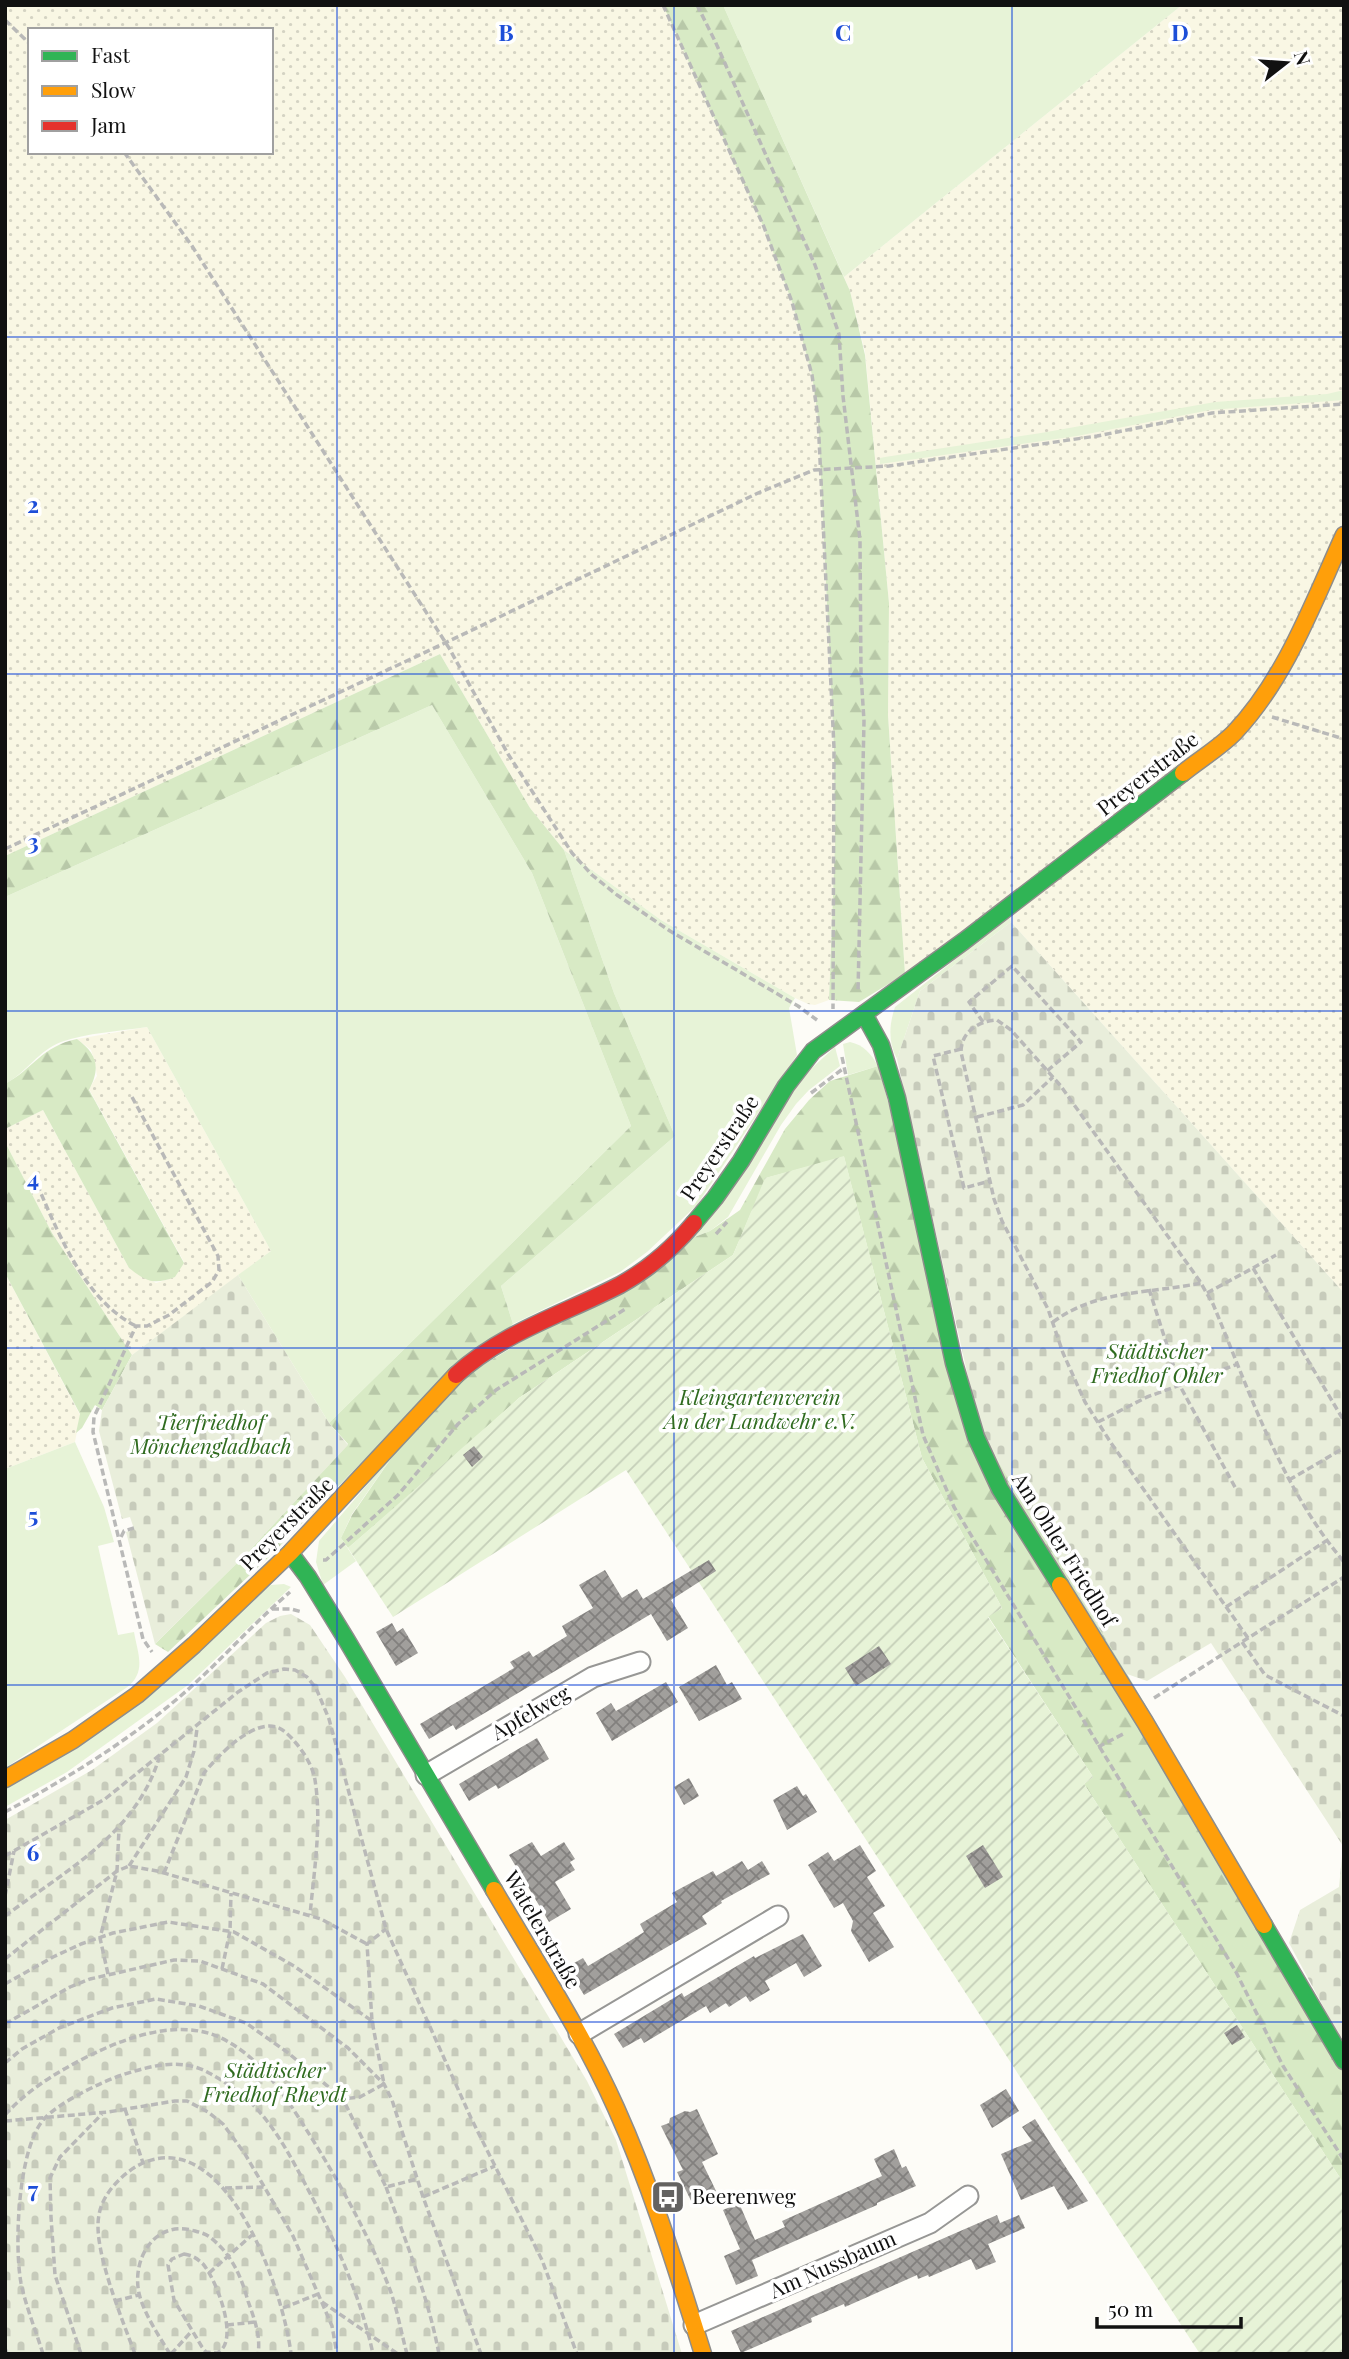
<svg xmlns="http://www.w3.org/2000/svg" width="1349" height="2359" font-family="'Playfair Display',serif">
<style>
.farmland{fill:url(#farmland-dots);fill-rule:evenodd}
.grass{fill:#e7f3d7}
.forest{fill:url(#forest-firs)}
.cemetery{fill:url(#cemetery-stones)}
.garden{fill:url(#garden-furrows)}
.building{fill:url(#building-cross-hatch)}
.lines{fill:none;stroke-linecap:round;stroke-linejoin:round}
.street-casing{stroke:#979795;stroke-width:23}
.fast-casing{stroke:#8e8d8b;stroke-width:19}
.slow-casing{stroke:#8e8d8b;stroke-width:19}
.jam-casing{stroke:#8e8d8b;stroke-width:19}
.path{stroke:#b9b9b8;stroke-width:3.5;stroke-dasharray:7 3.5;stroke-linecap:butt}
.street{stroke:#fffffe;stroke-width:19}
.fast{stroke:#30b455;stroke-width:16}
.slow{stroke:#ff9f0a;stroke-width:16}
.jam{stroke:#e5322d;stroke-width:16}
.grid{fill:none;stroke:#1d4ed8;stroke-width:2;stroke-opacity:0.55}
.labels{text-anchor:middle;stroke-width:7;stroke-linejoin:round;paint-order:stroke}
.street-label{font-size:21px;fill:#111;stroke:#fff}
.park-label{font-size:21px;font-style:italic;fill:#2f6b1f;stroke:#fff}
.poi-label{font-size:21px;fill:#111;stroke:#fff;text-anchor:start}
.grid-label{font-size:23px;text-anchor:middle;font-weight:bold;fill:#1d4ed8;stroke:#fff;stroke-width:7;stroke-linejoin:round;paint-order:stroke}
</style>
<defs>
<pattern id="farmland-dots" width="8" height="8" patternUnits="userSpaceOnUse" patternTransform="scale(1.75)"><rect width="8" height="8" fill="#f9f7e4"/><path d="M2 2h.1M6 6h.1" fill="none" stroke="#d4d3c3" stroke-width="1.8" stroke-linecap="round"/></pattern>
<pattern id="forest-firs" width="22" height="20" patternUnits="userSpaceOnUse" patternTransform="scale(1.75)"><rect width="22" height="20" fill="#d8eac5"/><path d="M5 1l3.5 6h-7zM16 11l3.5 6h-7z" fill="#b8c8a8"/></pattern>
<pattern id="cemetery-stones" width="16" height="16" patternUnits="userSpaceOnUse" patternTransform="scale(1.75)"><rect width="16" height="16" fill="#e9eedb"/><path d="M2 7V4a2 2 0 0 1 4 0v3zM10 15v-3a2 2 0 0 1 4 0v3z" fill="#c7cbbb"/></pattern>
<pattern id="garden-furrows" width="10" height="10" patternUnits="userSpaceOnUse" patternTransform="scale(1.75)"><rect width="10" height="10" fill="#e7f3d7"/><path d="M-1 1l2-2M0 10L10 0M9 11l2-2" fill="none" stroke="#c5cfb8"/></pattern>
<pattern id="building-cross-hatch" width="8" height="8" patternUnits="userSpaceOnUse" patternTransform="scale(1.75)"><rect width="8" height="8" fill="#a19f9c"/><path d="M0 0l8 8M0 8l8-8" fill="none" stroke="#82807e"/></pattern>
</defs>
<rect width="100%" height="100%" fill="#fdfcf7"/>
<g class="farmland">
<path d="M 5,5 L 663,5 L 764,227 L 792,302 L 812,375 L 818,418 L 834,748 L 835,843 L 829,1000 L 815,1005 L 808,1004 L 795,998 L 661,920 L 564,850 L 530,808 L 440,654 L 5,856 ZM 30,30 L 271,30 L 271,152 L 30,152 Z"/>
<polygon points="1182,5 1344,5 1344,1293 1011,922 1001,902 905,974 888,715 889,603 865,352 850,291 844,277"/>
<polygon points="147,1027 271,1251 132,1355 52,1233 5,1142 5,1129 43,1110 129,1268 156,1283 175,1277 184,1262 89,1089 97,1076 95,1063 91,1050 77,1039"/>
<polygon points="5,1273 80,1415 75,1442 5,1469"/>
</g>
<g class="grass">
<polygon points="723,5 1182,5 844,277"/>
<polygon points="1344,390 1344,400 1210,410 1077,436 880,464 880,458 885,457 1041,433 1215,402 1327,394"/>
<path d="M 432,705 L 532,873 L 631,1126 L 329,1423 L 238,1275 L 271,1251 L 147,1027 C 121,1031 86,1033 61,1042 C 39,1050 26,1073 5,1084 L 5,897 Z"/>
<polygon points="564,850 661,920 795,998 789,1008 797,1055 697,1205 647,1252 620,1272 513,1324 501,1286 675,1136 614,993"/>
<path d="M 1009,917 L 1011,922 L 920,991 L 897,1059 C 888,1042 889,1025 895,1007 Z"/>
<path d="M 850,1042 C 864,1045 871,1054 878,1066 L 848,1075 L 843,1044 Z"/>
<polygon points="835,1047 840,1066 809,1090 796,1104 781,1125 728,1217 710,1231 692,1238 802,1077"/>
<path d="M 75,1442 L 104,1507 L 114,1542 L 98,1546 L 118,1635 L 134,1632 C 138,1655 147,1672 126,1688 L 5,1768 L 5,1469 Z"/>
<polygon points="397,1450 352,1514 341,1538 356,1561 323,1585 316,1562 319,1541"/>
<polygon points="284,1584 291,1587 188,1685 67,1772 5,1807 5,1790 271,1585"/>
</g>
<g class="forest">
<polygon points="663,5 723,5 850,291 865,355 889,603 888,715 905,974 859,1002 829,1000 835,843 834,748 818,418 812,375 792,302 764,228"/>
<polygon points="440,654 530,808 564,850 614,993 675,1136 501,1286 513,1324 363,1461 270,1556 168,1652 155,1644 245,1555 348,1444 329,1423 631,1126 532,873 432,705 5,897 5,856"/>
<path d="M 77,1039 C 97,1054 101,1067 89,1090 L 184,1263 L 175,1277 C 154,1285 147,1282 129,1268 L 43,1110 L 5,1129 L 5,1084 C 33,1069 42,1046 77,1039 Z"/>
<polygon points="878,1066 977,1417 1344,2045 1344,2184 1084,1784 1093,1777 988,1616 1002,1608 922,1458 844,1157 766,1178 733,1255 519,1398 458,1454 348,1548 341,1538 352,1515 397,1450 465,1376 692,1238 710,1231 740,1210 785,1129 809,1100 830,1081"/>
<polygon points="5,1142 52,1233 132,1355 102,1410 95,1405 82,1428 76,1433 80,1414 5,1273"/>
</g>
<g class="cemetery">
<polygon points="1011,922 1344,1293 1344,2045 1289,1943 1300,1910 1339,1887 1343,1846 1211,1643 1147,1681 1127,1674 997,1460 977,1417 897,1059 920,991"/>
<polygon points="238,1275 329,1423 348,1445 245,1555 155,1644 126,1532 134,1529 130,1517 122,1519 99,1431 102,1410 132,1355"/>
<polygon points="291,1614 310,1625 345,1677 587,2081 616,2140 682,2354 5,2354 5,1820 92,1770 157,1723 266,1623 280,1616"/>
</g>
<polygon class="garden" points="844,1156 922,1458 1002,1608 988,1617 1093,1777 1084,1784 1344,2184 1344,2354 1200,2354 626,1470 393,1617 348,1548 519,1398 733,1255 765,1178"/>
<g class="building">
<polygon points="474,1446 483,1457 472,1467 463,1455"/>
<polygon points="709,1560 716,1571 671,1600 688,1628 667,1641 651,1614 456,1730 453,1725 429,1739 420,1724 514,1668 510,1662 529,1651 533,1657 567,1636 562,1626 593,1608 579,1585 605,1570 622,1598 637,1589 643,1599"/>
<polygon points="392,1623 397,1632 403,1628 418,1653 396,1666 376,1632"/>
<polygon points="879,1646 891,1664 856,1686 845,1668"/>
<polygon points="716,1665 727,1685 732,1682 742,1699 699,1721 679,1687"/>
<polygon points="666,1682 678,1702 612,1741 596,1713 611,1703 616,1711"/>
<polygon points="537,1738 549,1759 498,1789 496,1785 469,1801 459,1784"/>
<polygon points="689,1778 699,1796 684,1805 674,1787"/>
<polygon points="797,1786 803,1796 806,1794 817,1812 787,1830 773,1800"/>
<polygon points="532,1842 541,1856 564,1842 575,1859 570,1862 575,1870 555,1882 571,1909 549,1922 509,1855"/>
<polygon points="860,1845 876,1871 867,1877 885,1906 873,1913 894,1947 869,1962 851,1931 853,1921 843,1903 834,1908 808,1865 828,1852 834,1861"/>
<polygon points="983,1845 1003,1877 985,1888 966,1856"/>
<polygon points="742,1861 748,1870 762,1861 770,1874 721,1901 722,1903 702,1916 707,1924 584,1995 567,1967 583,1958 588,1966 620,1947 644,1932 640,1924 677,1902 672,1893 713,1871 716,1876"/>
<polygon points="803,1934 822,1966 804,1977 796,1963 765,1981 770,1990 750,2002 746,1996 729,2007 726,2003 710,2013 706,2006 644,2043 641,2038 623,2048 614,2034 682,1993 684,1997 754,1956 755,1958"/>
<polygon points="1237,2025 1245,2037 1232,2045 1224,2033"/>
<polygon points="1006,2089 1019,2111 992,2128 980,2105"/>
<polygon points="697,2109 718,2154 702,2162 718,2195 694,2207 677,2172 683,2170 661,2126 669,2123 670,2118 685,2111 690,2112"/>
<polygon points="1035,2119 1050,2143 1088,2201 1068,2210 1054,2186 1021,2200 1001,2154 1032,2141 1022,2127"/>
<polygon points="894,2149 902,2168 906,2166 916,2186 877,2203 877,2205 752,2260 758,2276 736,2285 724,2256 740,2249 723,2210 739,2203 755,2240 785,2227 782,2221 882,2176 874,2159"/>
<polygon points="997,2215 1000,2223 1019,2215 1025,2228 988,2244 996,2262 976,2270 971,2259 929,2277 928,2275 918,2279 917,2275 845,2307 844,2304 811,2318 812,2322 741,2353 731,2331"/>
</g>
<g class="lines">
<g class="street-casing">
<g id="street">
<polyline points="426,1775 593,1677 640,1662"/>
<polyline points="579,2034 778,1916"/>
<polyline points="694,2325 930,2223 968,2196"/>
</g>
</g>
<g class="fast-casing">
<g id="fast">
<polyline points="864,1014 881,1045 897,1098 954,1363 976,1437 1000,1489 1060,1585"/>
<polyline points="694,1223 715,1198 741,1161 786,1086 813,1051 964,941 1183,773"/>
<polyline points="290,1553 308,1577 346,1639 494,1890"/>
<polyline points="1264,1925 1344,2061"/>
</g>
</g>
<g class="slow-casing">
<g id="slow">
<path d="M 1183,773 C 1199,760 1219,748 1234,733 C 1286,678 1313,603 1344,535"/>
<polyline points="1060,1585 1145,1722 1264,1925"/>
<polyline points="5,1779 73,1740 137,1695 194,1645 290,1553 456,1375"/>
<path d="M 494,1890 C 536,1962 582,2032 616,2108 C 652,2188 677,2271 703,2354"/>
</g>
</g>
<g class="jam-casing">
<path id="jam" d="M 456,1375 C 503,1332 564,1314 620,1285 C 647,1270 674,1247 694,1223"/>
</g>
<g class="path">
<polyline points="663,5 764,227 792,302 812,375 818,418 834,748 833,1009"/>
<polyline points="697,5 715,41 815,265 839,334 843,396 860,540 861,674 864,721 858,992"/>
<polyline points="5,20 30,44"/>
<polyline points="124,152 192,246 449,648 508,754 572,853 592,875 617,895 670,931 798,1006 817,1020"/>
<polyline points="1272,717 1344,739"/>
<polyline points="5,849 445,643 758,493 814,470 889,466 1097,436 1212,413 1344,404"/>
<polyline points="983,1022 969,1002 1012,966 1081,1042 1047,1071"/>
<polyline points="961,1049 933,1056 964,1188 990,1181"/>
<polyline points="842,1057 923,1435 954,1507 1235,1970 1283,2066 1344,2160"/>
<polyline points="811,1093 844,1068"/>
<polyline points="132,1097 218,1256 219,1270 212,1282 169,1315 147,1326 136,1326 94,1417 93,1432 143,1639 152,1652"/>
<polyline points="977,1117 1023,1105 1053,1077"/>
<path d="M 33,1175 C 56,1227 82,1299 136,1326"/>
<polyline points="716,1234 727,1222"/>
<polyline points="1253,1268 1276,1255"/>
<polyline points="1149,1289 1180,1386 1236,1489"/>
<polyline points="1207,1293 1253,1268 1344,1421"/>
<path d="M 1053,1322 C 1098,1289 1149,1294 1201,1283"/>
<polyline points="1098,1422 1147,1397 1238,1364"/>
<polyline points="1289,1480 1344,1448"/>
<polyline points="121,1537 124,1531 134,1528"/>
<polyline points="323,1560 326,1560 398,1495 458,1424 496,1390 627,1308"/>
<polyline points="1226,1607 1326,1541"/>
<polyline points="272,1609 291,1609 302,1612"/>
<path d="M 1248,1638 L 1111,1443 L 1085,1402 L 1063,1353 L 1048,1309 L 1002,1221 L 994,1199 L 961,1052 C 961,1032 978,1021 997,1020 L 1011,1030 L 1060,1085 L 1199,1280 L 1213,1304 C 1250,1393 1281,1487 1344,1562"/>
<polyline points="1242,1642 1265,1675 1344,1716"/>
<polyline points="1154,1698 1344,1577"/>
<polyline points="1098,1747 1125,1733"/>
<path d="M 5,1812 C 70,1777 138,1735 193,1685 C 226,1655 256,1621 290,1592"/>
<polyline points="5,1856 105,1799 238,1692 267,1673 284,1669 295,1670 307,1677 316,1688 329,1719 386,1929 471,2118 542,2260 577,2354"/>
<polyline points="129,1866 186,1777 194,1751 197,1729"/>
<path d="M 164,1873 L 204,1773 C 218,1756 254,1717 279,1728 C 285,1731 291,1737 295,1742 C 304,1752 313,1767 315,1780 C 322,1824 314,1871 310,1915"/>
<polyline points="5,1896 14,1851"/>
<path d="M 5,1916 C 65,1871 136,1834 159,1758"/>
<polyline points="5,1959 117,1871 129,1866 157,1871 321,1919 367,1944"/>
<polyline points="222,1969 230,1931 231,1893"/>
<polyline points="108,1974 100,1938 117,1871 119,1829"/>
<polyline points="5,1984 53,1957 81,1944 113,1933 168,1922 234,1932 294,1966 372,2021"/>
<polyline points="5,2024 70,1987 90,1979 174,1960 200,1961 263,1984 348,2048 384,2084 392,2100 423,2197 481,2354"/>
<polyline points="5,2063 22,2049 59,2028 112,2008 156,1999 199,2006 246,2023 287,2052 343,2099 386,2187 417,2179"/>
<polyline points="286,2098 314,2094 343,2099 360,2097 384,2084 372,2021 367,1944 386,1929"/>
<polyline points="125,2109 143,2163"/>
<path d="M 5,2115 C 29,2088 65,2067 97,2052 C 133,2035 180,2020 219,2037 C 262,2057 287,2099 311,2137 C 341,2185 368,2234 389,2287 C 397,2308 401,2332 407,2354"/>
<polyline points="5,2121 108,2112 175,2101 187,2101 208,2112 223,2124 245,2154 293,2236 332,2326 337,2354"/>
<path d="M 386,2187 C 406,2242 428,2296 439,2354"/>
<polyline points="225,2188 264,2187"/>
<polyline points="423,2197 495,2166"/>
<path d="M 184,2254 C 191,2255 197,2258 203,2264 C 216,2279 241,2342 217,2353 L 206,2352 L 202,2347 L 174,2300 L 168,2265 L 172,2259 Z"/>
<polyline points="209,2273 252,2235"/>
<polyline points="115,2301 139,2295"/>
<polyline points="322,2302 398,2354"/>
<polyline points="283,2308 318,2294"/>
<polyline points="227,2325 255,2322"/>
<polyline points="5,2348 7,2354"/>
<path d="M 43,2354 C 36,2331 26,2307 21,2283 C 14,2245 18,2148 44,2119 C 58,2103 101,2082 122,2075 C 150,2066 181,2057 209,2073 C 224,2081 244,2095 256,2108 C 280,2134 295,2165 312,2197 C 338,2247 361,2298 373,2354"/>
<polyline points="81,2354 55,2275 51,2217 50,2178 60,2157 102,2114"/>
<path d="M 135,2354 C 123,2321 92,2248 99,2215 C 102,2195 120,2176 137,2166 C 226,2118 284,2293 291,2354"/>
<path d="M 170,2354 C 159,2336 146,2317 140,2297 C 130,2263 152,2221 191,2230 C 198,2232 205,2233 211,2238 C 232,2255 241,2276 248,2301 C 254,2318 261,2336 258,2354"/>
<polyline points="171,2354 191,2332"/>
</g>
<use href="#street" class="street"/>
<use href="#fast" class="fast"/>
<use href="#slow" class="slow"/>
<use href="#jam" class="jam"/>
</g>
<path class="grid" d="M 337,5 L 337,2354M 674,5 L 674,2354M 1012,5 L 1012,2354M 5,337 L 1344,337M 5,674 L 1344,674M 5,1011 L 1344,1011M 5,1348 L 1344,1348M 5,1685 L 1344,1685M 5,2022 L 1344,2022"/>
<defs>
<g id="bus-square" transform="scale(1.75)"><rect x="-9" y="-9" width="18" height="18" rx="4" fill="#646362" stroke="#fff"/><path d="M-5-6H5V4H4V6H2V4H-2V6H-4V4H-5ZM-3.5-4V0h7V-4ZM-3.5 1.2v1.5H-2V1.2ZM2 1.2v1.5H3.5V1.2Z" fill="#fff"/></g>
</defs>
<g fill-rule="evenodd">
<use href="#bus-square" x="668" y="2197"/>
</g>
<g class="labels">
<g class="street-label">
<text transform="translate(1148 774) rotate(-38)" y="7">Preyerstraße</text>
<text transform="translate(720 1148) rotate(-56)" y="7">Preyerstraße</text>
<text transform="translate(287 1524) rotate(-45)" y="7">Preyerstraße</text>
<text transform="translate(1064 1550) rotate(58)" y="7">Am Ohler Friedhof</text>
<text transform="translate(531 1713) rotate(-30)" y="7">Apfelweg</text>
<text transform="translate(542 1930) rotate(60)" y="7">Watelerstraße</text>
<text transform="translate(833 2265) rotate(-24)" y="7">Am Nussbaum</text>
</g>
<g class="park-label">
<text x="1157" y="1359">Städtischer<tspan x="1157" dy="24">Friedhof Ohler</tspan></text>
<text x="760" y="1405">Kleingartenverein<tspan x="760" dy="24">An der Landwehr e.V.</tspan></text>
<text x="211" y="1430">Tierfriedhof<tspan x="211" dy="24">Mönchengladbach</tspan></text>
<text x="275" y="2078">Städtischer<tspan x="275" dy="24">Friedhof Rheydt</tspan></text>
</g>
<g class="poi-label">
<text x="692" y="2204">Beerenweg</text>
</g>
</g>
<g class="grid-label">
<text x="506" y="41">B</text>
<text x="843" y="41">C</text>
<text x="1180" y="41">D</text>
<text x="33" y="513">2</text>
<text x="33" y="850">3</text>
<text x="33" y="1187">4</text>
<text x="33" y="1524">5</text>
<text x="33" y="1861">6</text>
<text x="33" y="2198">7</text>
</g>
<rect width="1349" height="2359" fill="none" stroke="#111111" stroke-width="14"/>
<rect x="28" y="28" width="245" height="126" fill="#ffffff" stroke="#a0a0a0" stroke-width="2"/>
<rect x="42" y="51" width="35" height="10" fill="#30b455" stroke="#a0a0a0" stroke-width="2"/>
<text x="91" y="63" font-size="21" fill="#111111">Fast</text>
<rect x="42" y="86" width="35" height="10" fill="#ff9f0a" stroke="#a0a0a0" stroke-width="2"/>
<text x="91" y="98" font-size="21" fill="#111111">Slow</text>
<rect x="42" y="121" width="35" height="10" fill="#e5322d" stroke="#a0a0a0" stroke-width="2"/>
<text x="91" y="133" font-size="21" fill="#111111">Jam</text>
<g transform="translate(1286 63) rotate(73)" stroke="#ffffff" stroke-width="5" paint-order="stroke">
<path d="M0-5L12 26L0 18L-12 26Z" fill="#111111"/>
<text y="-10" font-size="19" font-weight="bold" text-anchor="middle" fill="#111111">N</text>
</g>
<path d="M1097 2317v10h144v-10" fill="none" stroke="#111111" stroke-width="3.5"/>
<text x="1108" y="2317" font-size="21" fill="#111111" stroke="#ffffff" stroke-width="5" paint-order="stroke">50 m</text>
</svg>
